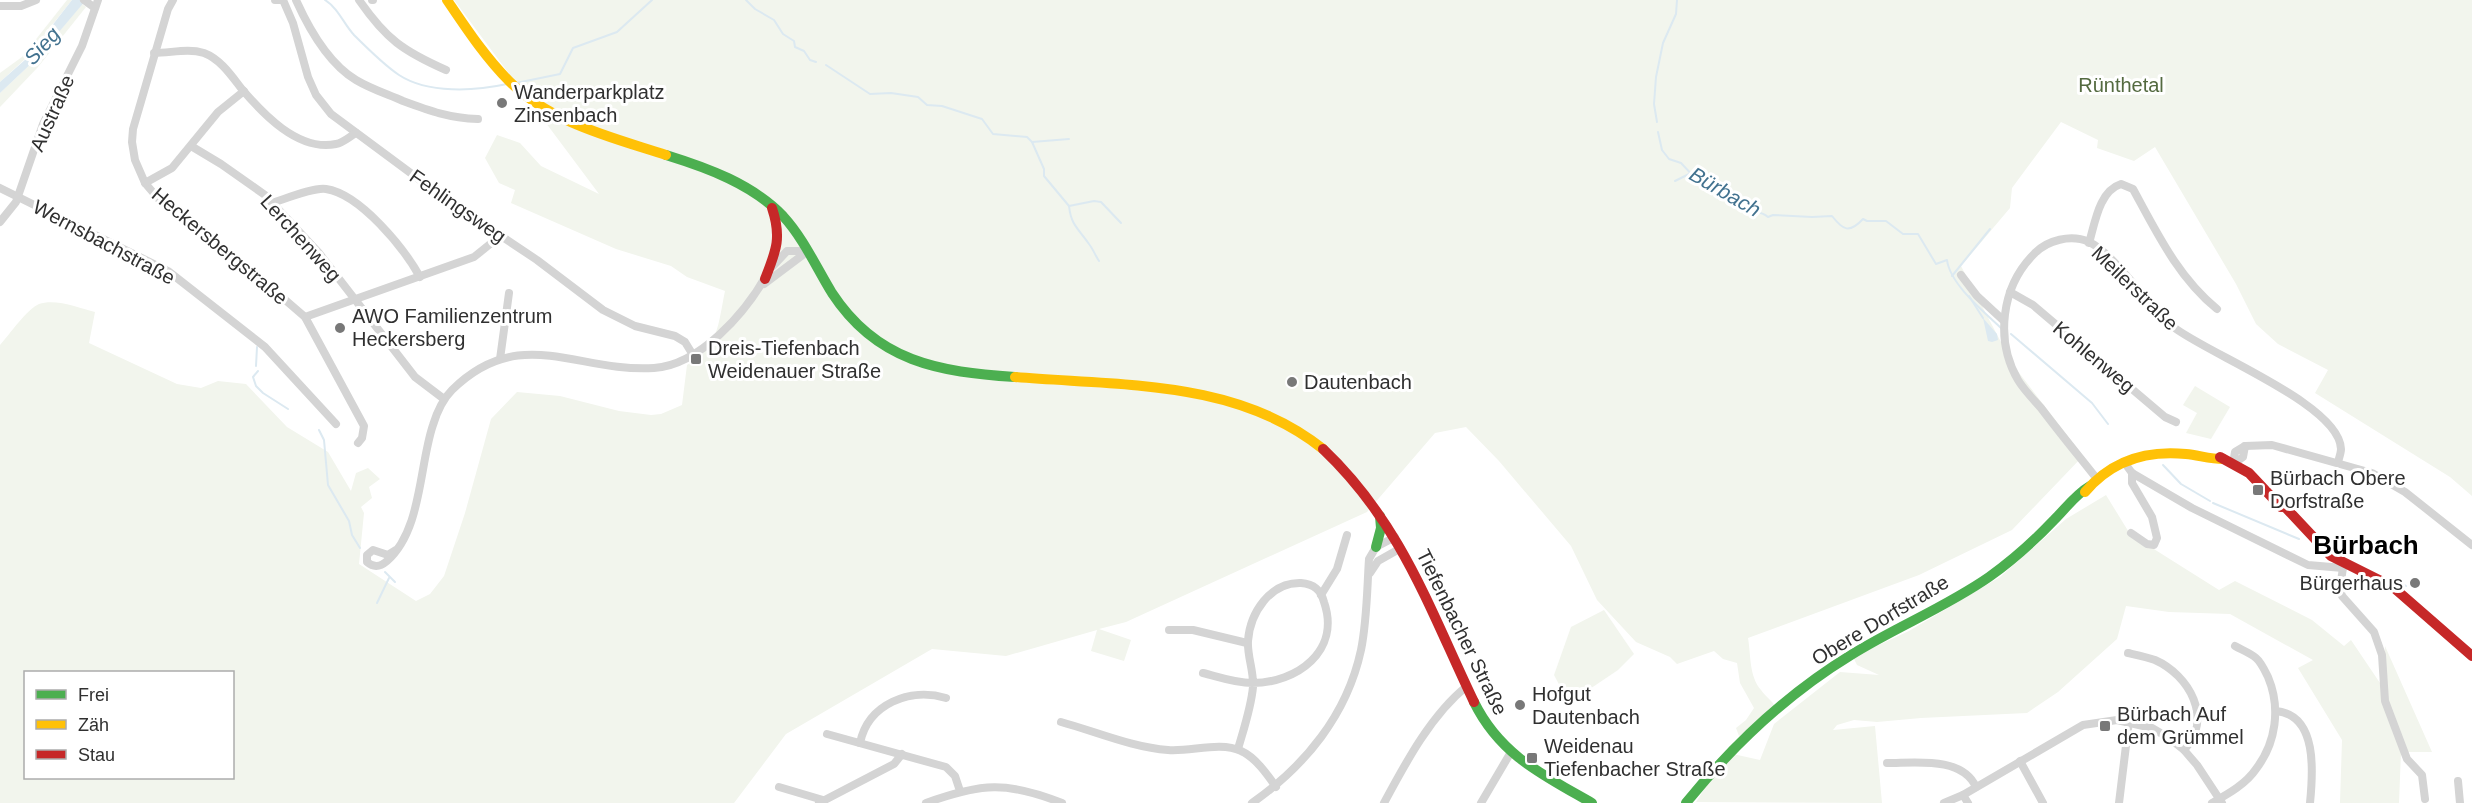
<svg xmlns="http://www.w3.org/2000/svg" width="2472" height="803" font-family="Helvetica,sans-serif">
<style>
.green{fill:#f2f5ed;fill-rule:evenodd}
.water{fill:#dce9f1}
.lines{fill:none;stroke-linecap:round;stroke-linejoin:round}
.stream{stroke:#dce9f1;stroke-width:2}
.street{stroke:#d4d4d4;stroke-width:8}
.fast{stroke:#4caf50;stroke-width:10}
.slow{stroke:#ffc107;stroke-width:10}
.jam{stroke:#c62828;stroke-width:10}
.poi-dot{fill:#787878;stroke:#fff;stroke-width:2}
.labels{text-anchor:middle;stroke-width:6;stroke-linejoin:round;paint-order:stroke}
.park-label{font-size:20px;fill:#546a40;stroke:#fff}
.poi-label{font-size:20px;fill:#303030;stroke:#fff;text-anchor:start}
.street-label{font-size:20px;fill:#303030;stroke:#fff}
.water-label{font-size:21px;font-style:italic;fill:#42728f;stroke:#fff}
.district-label{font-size:26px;font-weight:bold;fill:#000;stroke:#fff}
</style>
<rect width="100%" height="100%" fill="#fff"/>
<g class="green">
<polygon points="67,0 72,0 25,59 0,82 0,73 22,57"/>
<path d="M 454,0 L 2472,0 L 2472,496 L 2450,477 L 2315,393 L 2328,370 L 2278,344 L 2256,324 L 2236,284 L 2155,147 L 2134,161 L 2097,148 L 2098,140 L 2061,122 L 2012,188 L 2010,208 L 1961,266 L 2013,365 L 2083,456 L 2012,530 L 1919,575 L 1748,638 C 1751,655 1749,676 1761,690 C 1766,697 1772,700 1776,708 L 1739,736 L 1736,728 L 1746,720 L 1754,708 L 1740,683 L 1737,663 L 1723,659 L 1714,651 L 1677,664 L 1670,657 L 1636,642 L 1597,600 L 1571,546 L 1499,461 L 1466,427 L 1435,433 L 1367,512 L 1126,622 L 1099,629 L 1131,640 L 1124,661 L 1091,651 L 1097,630 L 1006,656 L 932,649 L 786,734 L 734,803 L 0,803 L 0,345 C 10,334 27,309 39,304 C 55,298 80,308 95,312 L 89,343 L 177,384 L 201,388 L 218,381 L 246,384 L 287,427 L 328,452 L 351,491 L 356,473 L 368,468 L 380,479 L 369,487 L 372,498 L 361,507 L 364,513 L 359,564 L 416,601 L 430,594 L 444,576 L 465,513 L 491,419 L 517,392 L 560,396 L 619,411 L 651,415 L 661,414 L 682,405 L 687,365 C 719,348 718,324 725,291 L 687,277 L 671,266 L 616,249 L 511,203 L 515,190 L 499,183 L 485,158 L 497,135 L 520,143 L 541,166 L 599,194 ZM 26,672 L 232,672 L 232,778 L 26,778 Z"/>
<polygon points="82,4 86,7 38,67 0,107 0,93 36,59"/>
<polygon points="2195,386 2230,407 2211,439 2186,433 2197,413 2183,405"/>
<polygon points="2106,495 2130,534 2219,590 2235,581 2312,620 2344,646 2351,640 2382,686 2385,646 2432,752 2401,752 2399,803 2340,803 2342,740 2298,668 2313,660 2230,614 2169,612 2126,606 2117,639 2058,692 2027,713 1921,718 1877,722 1854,720 1837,725 1833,730 1875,726 1882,803 1696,802 1714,774 1733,754 1760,760 1774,724 1840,672 1879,675 1857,665 1853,657 1909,631 2000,577 2066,519"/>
<polygon points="1604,610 1634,654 1618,670 1569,703 1554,675 1571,627"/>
</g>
<g class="water">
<polygon points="72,0 86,0 36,59 0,93 0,82 26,59"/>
<polygon points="1983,318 1997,334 1998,340 1992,342 1988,341"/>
</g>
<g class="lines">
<g class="stream">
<path d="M 325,0 C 339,9 343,23 354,35 C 367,48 384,65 399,75 C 428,94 475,91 507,84"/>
<polyline points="746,0 755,9 774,20 783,34 794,41 795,47 804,51 810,60 816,62"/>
<polyline points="826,65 870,94 891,93 918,97 927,105 942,106 982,119 993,134 1027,137 1032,142 1069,139"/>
<polyline points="516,83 560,74 573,48 617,32 652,0"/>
<polyline points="1657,122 1654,104 1656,77 1663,43 1676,14 1677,0"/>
<path d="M 1658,132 L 1662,150 L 1669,159 L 1681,163 L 1696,179 L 1717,189 L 1722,196 C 1733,197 1735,203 1744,208 C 1753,213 1760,210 1768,217 L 1773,215 L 1812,217 L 1832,216 C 1843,230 1849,234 1863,219 L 1867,221 L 1886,221 L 1903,234 L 1918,234 L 1936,264 L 1947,260 C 1950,284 1983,311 2001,328"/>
<path d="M 1032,142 L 1044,169 L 1044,176 L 1069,206 C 1071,225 1078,228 1089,244 C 1093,249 1095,255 1099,261"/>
<polyline points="1675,181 1691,173"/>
<polyline points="1069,206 1094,201 1101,202 1121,223"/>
<polyline points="1952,276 1990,229"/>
<polyline points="1969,296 1983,318"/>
<polyline points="2011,334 2092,403 2108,424"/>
<polyline points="256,366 257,347"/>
<polyline points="258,371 253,377 256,386 263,393 288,409"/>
<polyline points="319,430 324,440 328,485 349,521 352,535 360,548"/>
<polyline points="2163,465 2181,484 2210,501"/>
<polyline points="2213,503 2299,539"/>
<polyline points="385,572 395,582"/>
<polyline points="2398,581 2406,586"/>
<polyline points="377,603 389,578"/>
</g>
<g class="street">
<polyline points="84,0 95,8"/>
<polyline points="173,0 168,9 133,129 132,142 135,160 145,183 162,203 233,255 305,317 364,426 362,438 358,443"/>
<polyline points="275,0 283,0 293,23 308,77 316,95 331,114 443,197 537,260 603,310 635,326 675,336 685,342 693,355"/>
<path d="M 296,0 C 309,29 328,63 356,80 C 371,89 387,94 403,101 C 430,111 449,118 478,119"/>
<path d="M 359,0 C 386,39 403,51 446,70"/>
<polyline points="372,0 373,0"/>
<polyline points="0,6 21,6 36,0"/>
<path d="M 154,53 C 171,53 188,48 204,53 C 220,59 231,75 241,88 C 262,113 298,152 336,144 C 343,143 349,137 356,133"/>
<polyline points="191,146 221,164 265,195 319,253 415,377 444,399"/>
<polyline points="145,183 172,168 218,112 244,91"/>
<polyline points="0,188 168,271 265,347 336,424"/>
<path d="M 272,203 C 285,199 314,187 326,189 C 360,194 404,248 420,277"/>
<polyline points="0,222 16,202 43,124 82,46 98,0"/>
<path d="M 2089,243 C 2095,223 2099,191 2121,184 L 2133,189 C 2157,233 2178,277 2217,309"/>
<polyline points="773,266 787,251 808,251"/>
<polyline points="1961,275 1977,296 2003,320"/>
<polyline points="764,284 808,251"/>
<polyline points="2010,292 2033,305 2165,417 2176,422"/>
<polyline points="305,317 474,257 500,236"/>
<polyline points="500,359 509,293"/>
<polyline points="2124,462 2132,473 2192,508 2308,565 2343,568 2344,566"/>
<polyline points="2233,464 2235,452 2245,446 2272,445 2372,473 2405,492 2472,545"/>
<polyline points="2233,464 2243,457 2245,446"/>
<path d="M 2097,479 C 2078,455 2059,432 2041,408 C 2033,399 2024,390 2018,380 C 1995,340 2001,287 2034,254 C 2047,240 2071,234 2089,242 C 2115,254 2147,305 2172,326 C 2205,353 2340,404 2341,449 C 2341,453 2339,458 2338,462"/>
<polyline points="2131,533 2147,544 2154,545 2157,538 2152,517 2132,483 2132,473"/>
<path d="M 396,550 L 388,555 L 373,550 L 367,555 L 367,562 C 374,568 380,567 387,561 C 422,530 419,466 433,425 C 437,412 442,400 452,390 C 520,323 577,373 654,368 C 700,365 745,313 766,276"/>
<polyline points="2343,568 2340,587 2342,596 2374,632 2382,655 2385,701 2407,759 2422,775 2425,799"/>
<polyline points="1370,573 1378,561 1401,548"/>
<polyline points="1321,595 1337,569 1347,535"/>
<polyline points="1169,630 1193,630 1247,643"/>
<path d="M 2128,653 C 2137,655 2147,657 2155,660 C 2189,675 2214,719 2184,750"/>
<path d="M 1203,673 C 1219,677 1235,683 1252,683 C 1297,683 1341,651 1324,602 C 1321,590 1314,584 1301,583 C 1270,582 1250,613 1248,641 C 1247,656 1254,671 1253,687 C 1251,708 1244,728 1238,749"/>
<path d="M 2276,711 C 2318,715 2313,773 2310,803"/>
<path d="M 1061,722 C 1094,731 1134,748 1168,750 C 1191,752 1220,741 1241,751 C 1255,757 1267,774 1276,787"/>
<polyline points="827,734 946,767 955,776 960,791"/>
<path d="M 860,743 C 868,704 910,687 946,698"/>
<polyline points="2020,761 2043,803"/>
<path d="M 1887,763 C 1915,763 1962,756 1976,787"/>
<polyline points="2458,781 2460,803"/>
<polyline points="779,787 823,800"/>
<polyline points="1963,795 1968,803"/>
<polyline points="819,803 894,764 902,754"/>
<path d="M 926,803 C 981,783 1007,781 1062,803"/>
<path d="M 1252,803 C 1305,766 1347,715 1361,650 C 1367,621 1367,589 1369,559 L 1376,547 L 1395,537"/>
<path d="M 1384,803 C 1406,762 1431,715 1467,686"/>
<polyline points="1481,803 1511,752"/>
<polyline points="1944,803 1963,795 2083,725 2117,720 2152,728 2169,738 2184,750 2197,765 2222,803"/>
<polyline points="2119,803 2129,721"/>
<path d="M 2212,803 C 2228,794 2246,784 2256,769 C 2276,743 2281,708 2268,677 C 2265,671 2261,662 2256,658 C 2250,653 2242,650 2235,646"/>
</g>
<g class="fast">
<path d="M 666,155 C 708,168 752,184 783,216 C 804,239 816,267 832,293 C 877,362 939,372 1015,377"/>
<polyline points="1376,547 1381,528 1380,516"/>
<path d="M 1474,702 C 1500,755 1543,775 1592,803"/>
<path d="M 1686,803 C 1733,745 1787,694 1851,655 C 1896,627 1946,607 1989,577 C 2013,560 2034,541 2054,520 C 2066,508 2076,494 2090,486"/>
</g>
<g class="slow">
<path d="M 447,0 C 466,28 485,57 509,81 C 551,123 611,137 666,155"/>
<path d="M 1015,377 C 1120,386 1236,379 1323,449"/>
<path d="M 2085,492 C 2111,461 2146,450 2186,454 C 2198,455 2210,459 2223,459"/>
</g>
<g class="jam">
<path d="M 765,279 C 776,251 782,238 772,208"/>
<path d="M 1323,449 C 1401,523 1429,608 1474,702"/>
<polyline points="2220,457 2249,473 2281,507"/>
<polyline points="2277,502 2287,509 2331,556 2393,587 2472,656"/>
</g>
</g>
<g class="poi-dot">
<circle cx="502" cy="103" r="6"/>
<circle cx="340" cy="328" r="6"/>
<rect x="690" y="353" width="12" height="12" rx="3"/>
<circle cx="1292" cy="382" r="6"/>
<rect x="2252" y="484" width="12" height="12" rx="3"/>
<circle cx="2415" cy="583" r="6"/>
<circle cx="1520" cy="705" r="6"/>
<rect x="2099" y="720" width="12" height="12" rx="3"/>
<rect x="1526" y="752" width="12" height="12" rx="3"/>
</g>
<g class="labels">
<g class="park-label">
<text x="2121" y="92">Rünthetal</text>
</g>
<g class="poi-label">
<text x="514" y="99">Wanderparkplatz<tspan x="514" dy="23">Zinsenbach</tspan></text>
<text x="352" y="323">AWO Familienzentrum<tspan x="352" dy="23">Heckersberg</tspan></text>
<text x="708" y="355">Dreis-Tiefenbach<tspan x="708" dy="23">Weidenauer Straße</tspan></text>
<text x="1304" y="389">Dautenbach</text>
<text x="2270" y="485">Bürbach Obere<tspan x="2270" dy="23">Dorfstraße</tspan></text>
<text x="2403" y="590" text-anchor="end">Bürgerhaus</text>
<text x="1532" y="701">Hofgut<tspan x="1532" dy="23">Dautenbach</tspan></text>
<text x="2117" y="721">Bürbach Auf<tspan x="2117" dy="23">dem Grümmel</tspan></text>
<text x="1544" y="753">Weidenau<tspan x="1544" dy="23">Tiefenbacher Straße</tspan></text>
</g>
<g class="street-label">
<text transform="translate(52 113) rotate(-66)" y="7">Austraße</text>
<text transform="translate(458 206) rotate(35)" y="7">Fehlingsweg</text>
<text transform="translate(301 238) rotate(48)" y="7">Lerchenweg</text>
<text transform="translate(104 242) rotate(28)" y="7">Wernsbachstraße</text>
<text transform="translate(220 246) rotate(40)" y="7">Heckersbergstraße</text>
<text transform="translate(2135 288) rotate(44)" y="7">Meilerstraße</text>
<text transform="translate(2094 357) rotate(40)" y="7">Kohlenweg</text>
<text transform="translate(1880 620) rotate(-31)" y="7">Obere Dorfstraße</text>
<text transform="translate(1462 632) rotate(64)" y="7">Tiefenbacher Straße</text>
</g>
<g class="water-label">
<text transform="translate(42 46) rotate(-48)" y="7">Sieg</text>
<text transform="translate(1725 192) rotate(30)" y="7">Bürbach</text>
</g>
<g class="district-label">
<text x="2366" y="554">Bürbach</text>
</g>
</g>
<rect x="24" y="671" width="210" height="108" fill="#ffffff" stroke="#acacac" stroke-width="1.5"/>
<rect x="36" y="690" width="30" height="9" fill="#4caf50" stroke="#acacac" stroke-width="1.5"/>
<text x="78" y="701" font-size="18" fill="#303030">Frei</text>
<rect x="36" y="720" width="30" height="9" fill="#ffc107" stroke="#acacac" stroke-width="1.5"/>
<text x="78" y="731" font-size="18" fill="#303030">Zäh</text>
<rect x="36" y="750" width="30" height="9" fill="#c62828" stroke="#acacac" stroke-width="1.5"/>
<text x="78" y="761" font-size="18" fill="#303030">Stau</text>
</svg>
